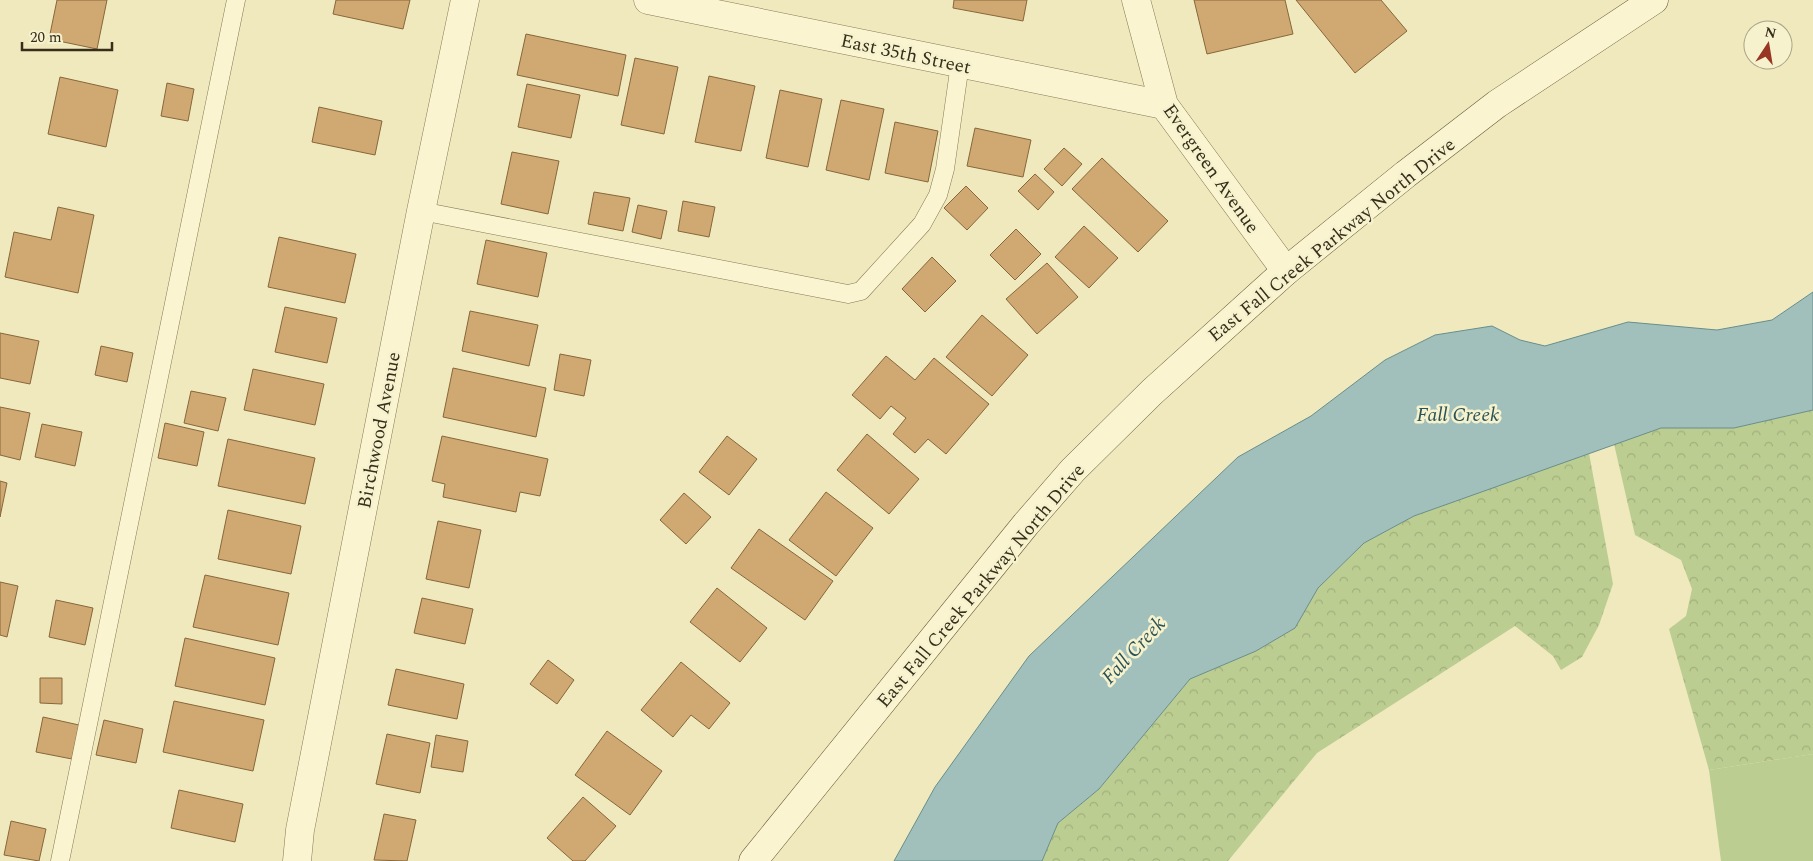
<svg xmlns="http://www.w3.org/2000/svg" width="1813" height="861" font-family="Spectral,serif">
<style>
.grass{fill:#bccd91}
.forest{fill:url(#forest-crowns)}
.water{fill:#a1c0bc;stroke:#688e8b}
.building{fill:#cfa971;stroke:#87673b}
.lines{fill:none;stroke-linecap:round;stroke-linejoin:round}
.lane-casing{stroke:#887956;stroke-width:19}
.street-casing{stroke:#887956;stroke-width:29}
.secondary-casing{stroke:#695a39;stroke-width:29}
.lane{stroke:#faf5d0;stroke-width:18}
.street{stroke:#faf5d0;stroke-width:28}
.secondary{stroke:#faf5d0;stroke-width:28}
.labels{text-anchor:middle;stroke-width:5;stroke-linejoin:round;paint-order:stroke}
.street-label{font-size:19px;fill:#362d1b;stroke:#f6f2cd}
.water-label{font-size:20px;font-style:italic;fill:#2a5257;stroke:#f6f2cd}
</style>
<defs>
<pattern id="forest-crowns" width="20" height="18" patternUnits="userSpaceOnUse" patternTransform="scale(1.25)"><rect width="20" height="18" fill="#bccd91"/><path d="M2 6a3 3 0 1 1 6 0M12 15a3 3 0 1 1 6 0" fill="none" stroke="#a2b07c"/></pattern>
</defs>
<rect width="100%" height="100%" fill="#efe9bd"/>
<polygon class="grass" points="1813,754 1813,861 1721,861 1709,770"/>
<g class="forest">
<polygon points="1813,410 1813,754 1709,770 1669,629 1686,616 1692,589 1681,560 1635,535 1614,444 1661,428 1734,428"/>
<polygon points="1589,453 1613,584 1599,625 1582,657 1561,670 1553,656 1515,626 1317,753 1228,861 1042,861 1058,823 1099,789 1190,679 1256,651 1295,628 1318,588 1364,543 1414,516"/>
</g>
<polygon class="water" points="1813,292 1813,410 1734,428 1661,428 1414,516 1364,543 1318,588 1295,628 1256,651 1190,679 1099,789 1058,823 1042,861 894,861 935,787 1029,656 1238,457 1311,416 1385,360 1435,335 1492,326 1520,340 1545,346 1628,322 1717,330 1772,320"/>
<g class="building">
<polygon points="57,0 107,0 97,49 49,39"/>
<polygon points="336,0 410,0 403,29 333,14"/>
<polygon points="954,0 1027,0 1023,21 953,8"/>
<polygon points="1194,0 1285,0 1293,34 1207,54"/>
<polygon points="1296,0 1381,0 1407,31 1355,73"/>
<polygon points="526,34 626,55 618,96 517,75"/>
<polygon points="635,58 678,67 664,134 621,125"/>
<polygon points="709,76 755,86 741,151 695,142"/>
<polygon points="60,77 118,90 106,147 48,134"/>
<polygon points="167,83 194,89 188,121 161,116"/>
<polygon points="527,84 580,95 571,138 518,127"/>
<polygon points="780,90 822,99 808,167 766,158"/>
<polygon points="841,100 884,109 869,180 826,170"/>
<polygon points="319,107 382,121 375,155 312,142"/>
<polygon points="895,122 938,131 928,182 885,173"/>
<polygon points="975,128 1031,140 1023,177 967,166"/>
<polygon points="1064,148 1082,164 1062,186 1044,169"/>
<polygon points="512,152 559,161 548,214 501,204"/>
<polygon points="1102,158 1168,221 1138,252 1072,189"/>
<polygon points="1035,174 1054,192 1038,210 1018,191"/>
<polygon points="966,186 988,208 967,230 944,208"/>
<polygon points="594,192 630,198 623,231 588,224"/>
<polygon points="683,201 715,207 709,237 678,231"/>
<polygon points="638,205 667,211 661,239 632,232"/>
<polygon points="58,207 94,215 78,293 5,277 14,232 51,240"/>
<polygon points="1084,226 1118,258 1089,288 1055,257"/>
<polygon points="1016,229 1041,254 1015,280 990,255"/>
<polygon points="279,237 356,254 345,303 268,287"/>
<polygon points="486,240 547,253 538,297 477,284"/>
<polygon points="932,257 956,281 925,312 902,289"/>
<polygon points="1047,263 1078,297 1037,334 1006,299"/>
<polygon points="285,307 337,318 327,363 275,352"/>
<polygon points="470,311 538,325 529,366 462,351"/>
<polygon points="982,315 1028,355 992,396 946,357"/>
<polygon points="0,333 39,341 30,384 0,378"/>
<polygon points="101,346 133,353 127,382 95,375"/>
<polygon points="560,354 591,360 584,396 554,390"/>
<polygon points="886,356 915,380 934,358 989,404 946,454 928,439 915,453 893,434 906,418 891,406 880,419 852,395"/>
<polygon points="453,368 546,388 536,437 443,417"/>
<polygon points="253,369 324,384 315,425 244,410"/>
<polygon points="191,391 226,398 218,431 184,423"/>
<polygon points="0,407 30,413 20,460 0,455"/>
<polygon points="165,423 204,432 197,466 158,458"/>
<polygon points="42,424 82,432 75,466 35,457"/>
<polygon points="867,434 919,479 889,514 837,470"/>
<polygon points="442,436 548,459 540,496 520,492 516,512 443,497 445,484 432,481"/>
<polygon points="727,436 757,459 729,495 699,472"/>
<polygon points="228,439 315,458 305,504 218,486"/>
<polygon points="0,481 7,483 0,517"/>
<polygon points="826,492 873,528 836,576 789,540"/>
<polygon points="684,493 711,517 686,544 660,520"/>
<polygon points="228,510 301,526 291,574 218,559"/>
<polygon points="438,521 481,530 469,588 426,579"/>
<polygon points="759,529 833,581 805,620 731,568"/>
<polygon points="205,575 289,593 278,645 193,627"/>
<polygon points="0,582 18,586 7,637 0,635"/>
<polygon points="717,588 767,628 740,662 690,622"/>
<polygon points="422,598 473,609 465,644 414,633"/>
<polygon points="56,600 93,608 85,645 49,637"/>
<polygon points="185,638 275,658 265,705 175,686"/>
<polygon points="548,660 574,680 557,704 530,684"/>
<polygon points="681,662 730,703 709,729 691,715 673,737 641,710"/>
<polygon points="396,669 464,684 457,719 388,705"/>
<polygon points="40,678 62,678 62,704 40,703"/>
<polygon points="174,701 264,720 253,771 163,752"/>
<polygon points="43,717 79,725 72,759 36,752"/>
<polygon points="104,720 143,729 136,763 96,755"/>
<polygon points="607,731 662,771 630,815 575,775"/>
<polygon points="387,734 430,743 420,793 376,784"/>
<polygon points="436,735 468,741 463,772 431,767"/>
<polygon points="179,790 243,804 235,842 171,828"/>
<polygon points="583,797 616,826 585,861 573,861 547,838"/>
<polygon points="384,814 416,820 407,861 374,860"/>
<polygon points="11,821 46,829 39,861 4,855"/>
</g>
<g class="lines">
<g class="lane-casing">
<g id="lane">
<polyline points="421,211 848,294 861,291 922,224 938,195 945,169 960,64"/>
<polyline points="60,861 236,0"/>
</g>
</g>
<g class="street-casing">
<g id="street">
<polyline points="648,0 1164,105"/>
<polyline points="1136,0 1164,105 1286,271"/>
<polyline points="297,861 300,830 421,211 465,0"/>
</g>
</g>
<g class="secondary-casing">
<polyline id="secondary" points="753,861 1026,524 1073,470 1152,392 1286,271 1406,174 1497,104 1654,0"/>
</g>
<use href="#lane" class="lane"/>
<use href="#street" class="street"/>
<use href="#secondary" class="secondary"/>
</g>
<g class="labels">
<g class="street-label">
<text transform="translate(906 53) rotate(12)" y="7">East 35th Street</text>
<text transform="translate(1212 168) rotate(55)" y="7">Evergreen Avenue</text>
<text transform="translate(1331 239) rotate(-39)" y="7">East Fall Creek Parkway North Drive</text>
<text transform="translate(378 430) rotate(-79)" y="7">Birchwood Avenue</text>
<text transform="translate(980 585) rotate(-50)" y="7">East Fall Creek Parkway North Drive</text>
</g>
<g class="water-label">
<text x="1458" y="421">Fall Creek</text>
<text transform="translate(1133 650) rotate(-47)" y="7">Fall Creek</text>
</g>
</g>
<g transform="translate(1768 45) rotate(12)"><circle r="24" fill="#f6f2cd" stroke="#a9a386"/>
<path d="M0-4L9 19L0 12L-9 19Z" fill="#983724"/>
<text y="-8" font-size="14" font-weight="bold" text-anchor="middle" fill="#362d1b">N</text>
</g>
<path d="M22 42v8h90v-8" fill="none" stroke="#362d1b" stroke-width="2.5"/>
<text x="30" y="42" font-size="15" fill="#362d1b" stroke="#f6f2cd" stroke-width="4" paint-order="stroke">20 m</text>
</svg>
